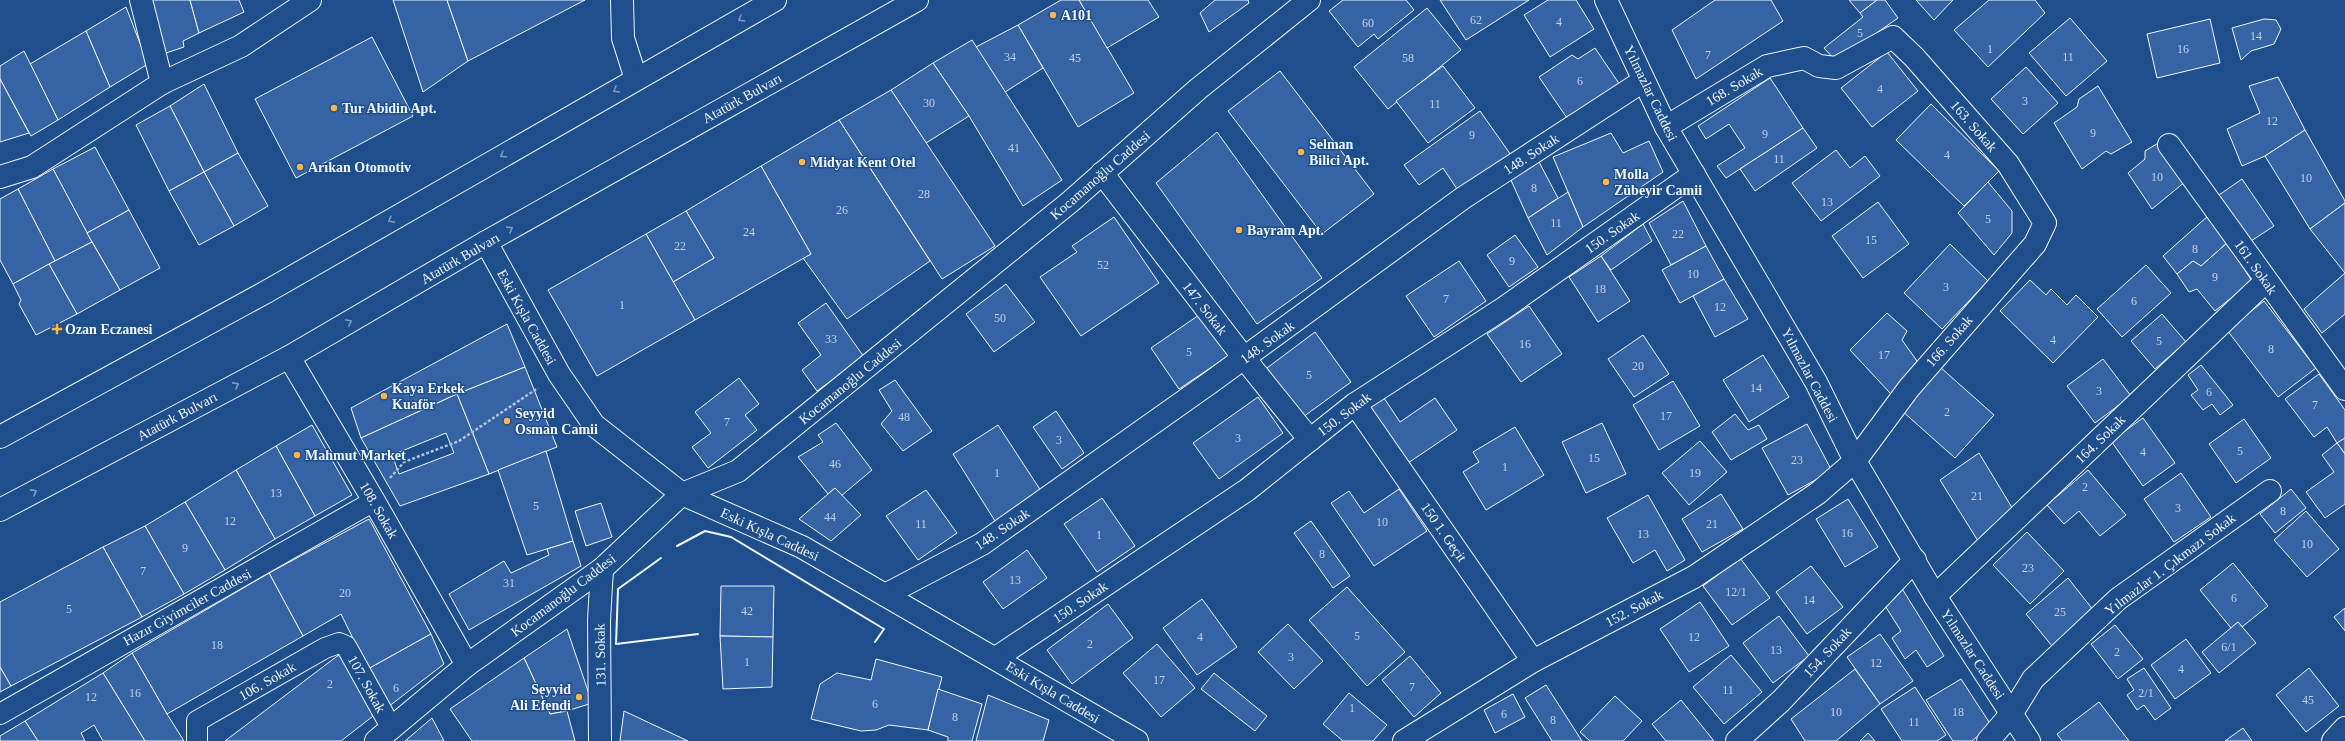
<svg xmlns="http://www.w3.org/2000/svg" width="2345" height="741" font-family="Georgia,serif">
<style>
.building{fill:#3563a3;stroke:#f2f6ff;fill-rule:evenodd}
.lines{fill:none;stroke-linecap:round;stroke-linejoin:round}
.pedestrian-casing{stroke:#f2f6ff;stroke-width:22}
.minor-casing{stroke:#f2f6ff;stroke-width:24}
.tertiary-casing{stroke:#f2f6ff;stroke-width:24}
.primary-casing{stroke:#f2f6ff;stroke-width:24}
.path{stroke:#b3c4dc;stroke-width:2.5;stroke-dasharray:3 2;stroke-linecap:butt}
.pedestrian{stroke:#1f4e8c;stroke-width:20}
.minor{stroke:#1f4e8c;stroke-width:22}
.tertiary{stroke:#1f4e8c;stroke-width:22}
.primary{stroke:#1f4e8c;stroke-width:22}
.wall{stroke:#f2f6ff;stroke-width:2}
.oneway{stroke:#7e9ac0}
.poi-dot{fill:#ffb74d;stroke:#1f4e8c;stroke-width:1.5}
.labels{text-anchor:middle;stroke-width:3;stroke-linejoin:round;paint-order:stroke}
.number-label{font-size:12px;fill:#c3d1e8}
.poi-label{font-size:14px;font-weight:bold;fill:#f2f6ff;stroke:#1f4e8c;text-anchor:start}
.street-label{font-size:14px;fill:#f2f6ff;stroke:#1f4e8c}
</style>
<rect width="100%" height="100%" fill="#1f4e8c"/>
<g class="building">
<polygon points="150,0 190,0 199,33 183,41 184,47 163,54"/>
<polygon points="190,0 239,0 244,12 199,33"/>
<polygon points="393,0 447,0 468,61 423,92"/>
<polygon points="447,0 585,0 468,61"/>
<polygon points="1061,0 1079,0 1134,93 1078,127 1018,25"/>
<polygon points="1079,0 1148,0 1159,17 1107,48"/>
<polygon points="1215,0 1248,0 1249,3 1209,32 1200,13"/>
<polygon points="1343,0 1406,0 1414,10 1378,39 1374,34 1358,47 1329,11"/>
<polygon points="1440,0 1529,0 1466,40"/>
<polygon points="1548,0 1576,0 1594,29 1550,57 1524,15"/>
<polygon points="1715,0 1771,0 1783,21 1696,79 1672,30"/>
<polygon points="1849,0 1877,0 1860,13"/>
<polygon points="1877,0 1885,0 1898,18 1836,61 1824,48 1863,17 1860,13"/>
<polygon points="1916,0 1953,0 1934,20"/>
<polygon points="1989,0 2035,0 2045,13 1988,67 1954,30"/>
<polygon points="126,7 148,64 110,87 86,31"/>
<polygon points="1427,8 1461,50 1388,109 1354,67"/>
<polygon points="2070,18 2107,61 2066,96 2029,53"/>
<polygon points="2210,19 2220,63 2157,78 2147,34"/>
<polygon points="2264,19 2276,20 2281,29 2274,44 2251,51 2241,60 2232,28"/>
<polygon points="1018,25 1043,68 1005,92 976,47"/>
<polygon points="86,31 110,87 58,120 30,64"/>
<polygon points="372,37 413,116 296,178 255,99"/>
<polygon points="972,40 1062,180 1023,206 969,116 933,63"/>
<polygon points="1595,48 1620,85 1569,121 1539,77 1572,55 1578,59"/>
<polygon points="24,51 58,120 31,136 0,79 0,66"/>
<polygon points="1887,52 1918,91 1872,127 1841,88"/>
<polygon points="933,63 969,116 926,143 891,90"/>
<polygon points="1443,66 1475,108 1428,143 1396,101"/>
<polygon points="2026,67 2058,103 2023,134 1991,99"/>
<polygon points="1280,71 1374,194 1322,234 1228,111"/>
<polygon points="2278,77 2305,130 2265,156 2242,166 2227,129 2260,113 2249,86"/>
<polygon points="1770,78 1803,128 1726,178 1717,166 1745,148 1729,124 1706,139 1698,126"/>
<polygon points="0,79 29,133 0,142"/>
<polygon points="204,84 238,153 204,172 170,106"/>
<polygon points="2098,86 2132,142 2111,154 2106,151 2082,169 2054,123 2077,107 2079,99"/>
<polygon points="891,90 995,246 942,279 839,120"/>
<polygon points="1931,104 1999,171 1964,206 1896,140"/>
<polygon points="170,106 204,172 169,191 136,125"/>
<polygon points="1480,111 1513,158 1461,195 1443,168 1419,185 1404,165"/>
<polygon points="839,120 930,261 847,319 803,258 811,254 761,166"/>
<polygon points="1803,128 1817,148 1755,191 1740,169"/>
<polygon points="2305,130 2345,201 2345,203 2310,229 2265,156"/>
<polygon points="1217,132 1322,278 1257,324 1156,183"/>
<polygon points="1611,133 1623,153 1649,141 1663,172 1583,227 1553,157"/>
<polygon points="2160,142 2186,181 2152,209 2128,173 2145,159 2145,151"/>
<polygon points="95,147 129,210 87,233 53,169"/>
<polygon points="1836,150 1850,168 1865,156 1880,176 1821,221 1792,183"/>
<polygon points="238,153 268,206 234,226 204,172"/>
<polygon points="1538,160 1558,198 1528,218 1510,178"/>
<polygon points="761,166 811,254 695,320 673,282 714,258 686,211"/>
<polygon points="53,169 92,242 55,261 18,189"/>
<polygon points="204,172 234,226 199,245 169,191"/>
<polygon points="2242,179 2274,226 2251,241 2219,195"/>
<polygon points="1988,182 2012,211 2012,233 1994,255 1958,213"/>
<polygon points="18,189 55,261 13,284 0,260 0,199"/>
<polygon points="1568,192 1583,227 1547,255 1528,218"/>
<polygon points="1683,201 1706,246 1671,265 1649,223"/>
<polygon points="1878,202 1909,244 1863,278 1832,236"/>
<polygon points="2345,203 2345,314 2322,333 2304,309 2345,273 2310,229"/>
<polygon points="129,210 160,268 120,290 87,233"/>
<polygon points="686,211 714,258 673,282 646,234"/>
<polygon points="2208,216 2227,243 2201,266 2193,261 2177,274 2163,256"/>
<polygon points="1114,217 1159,283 1081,336 1040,277 1077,252 1072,246"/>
<polygon points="1643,224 1652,241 1611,270 1601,256"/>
<polygon points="646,234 695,320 597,376 548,290"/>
<polygon points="1515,235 1538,267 1509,287 1487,255"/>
<polygon points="92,242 120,290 77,314 49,264"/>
<polygon points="2227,243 2252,281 2215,311 2197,289 2189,292 2177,274 2193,261 2201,266"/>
<polygon points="1950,244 1988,281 1942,329 1904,293"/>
<polygon points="1706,246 1724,279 1680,303 1662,270"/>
<polygon points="1601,256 1630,301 1598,322 1569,277"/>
<polygon points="1459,261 1486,301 1434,337 1406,296"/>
<polygon points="49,264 77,314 36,335 19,304 21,300 13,284"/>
<polygon points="2146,265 2171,293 2122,337 2097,309"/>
<polygon points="1724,279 1748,319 1715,337 1693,296"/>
<polygon points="2030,280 2046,295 2051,289 2067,305 2076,295 2098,317 2053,363 2000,311"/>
<polygon points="1006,284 1035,322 994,352 966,314"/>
<polygon points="2264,301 2316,368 2278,397 2227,330"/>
<polygon points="826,303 864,357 817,391 802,370 821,355 798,323"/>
<polygon points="1529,306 1562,354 1521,382 1487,334"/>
<polygon points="1887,313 1907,331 1902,340 1917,361 1891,394 1850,350"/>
<polygon points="2162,314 2186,342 2155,369 2131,341"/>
<polygon points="1199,315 1228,356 1179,389 1151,348"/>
<polygon points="507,324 525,367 457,394 361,438 351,408"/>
<polygon points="1315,332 1351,382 1303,417 1267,368"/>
<polygon points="1643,335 1669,374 1634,397 1608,359"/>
<polygon points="1763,355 1789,397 1749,422 1723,380"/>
<polygon points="2103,359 2131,396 2095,423 2067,386"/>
<polygon points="2201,365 2233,405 2220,415 2212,404 2203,410 2191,395 2198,390 2188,375"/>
<polygon points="525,367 557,447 489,474 457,394"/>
<polygon points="1940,367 1994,415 1955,458 1901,410"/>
<polygon points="2319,374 2345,410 2345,438 2337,443 2327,427 2314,437 2285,399"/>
<polygon points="739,378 759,404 745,415 757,430 708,468 692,447 711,433 695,412"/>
<polygon points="895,380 932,431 903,451 881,424 892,411 879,390"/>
<polygon points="1673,381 1700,426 1659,450 1633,405"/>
<path d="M 457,394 L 489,474 L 400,506 L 361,438 ZM 446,433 L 454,453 L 399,474 L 392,455 Z"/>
<polygon points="1258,397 1283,433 1219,479 1193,443"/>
<polygon points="1384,398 1400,422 1435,398 1457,430 1408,463 1370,407"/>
<polygon points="1056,411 1084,453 1062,469 1033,427"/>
<polygon points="1735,414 1748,430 1759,425 1767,439 1731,460 1712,432"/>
<polygon points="2143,418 2175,463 2143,486 2111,441"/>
<polygon points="2244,419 2271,458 2236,483 2209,444"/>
<polygon points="836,423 872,470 841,496 835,488 828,494 798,457 823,442 818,435"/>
<polygon points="1602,423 1626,474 1586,493 1562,442"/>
<polygon points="1807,424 1832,471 1788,495 1762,448"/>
<polygon points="312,425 352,495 315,516 276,446"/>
<polygon points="998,425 1041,491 995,521 953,454"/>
<polygon points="1515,427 1544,475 1486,510 1463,472 1479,462 1473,452"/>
<polygon points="2345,438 2345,454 2337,443"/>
<polygon points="1700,441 1727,472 1689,505 1662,473"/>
<polygon points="2337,443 2345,454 2345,504 2325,518 2306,492 2334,472 2322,455"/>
<polygon points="276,446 315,516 275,539 236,470"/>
<polygon points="546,451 573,541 527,555 498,470"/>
<polygon points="1979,453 2014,511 1978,541 1940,480"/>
<polygon points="236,470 275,539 225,570 185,502"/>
<polygon points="2088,470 2126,515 2100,536 2079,511 2064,524 2047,505"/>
<polygon points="2181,473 2211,517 2174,542 2144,499"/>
<polygon points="835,488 861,515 831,541 799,519"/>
<polygon points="1399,489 1427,531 1374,566 1331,503 1349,491 1364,513"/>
<polygon points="2291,489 2306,508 2275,533 2260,514"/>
<polygon points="926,490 957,533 918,560 886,516"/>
<polygon points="1721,494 1743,529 1702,552 1682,519"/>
<polygon points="1648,495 1685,560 1667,571 1655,550 1633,563 1607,518"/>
<polygon points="1102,498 1135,546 1097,572 1064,524"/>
<polygon points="1848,499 1878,547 1845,567 1816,519"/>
<polygon points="185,502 225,570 184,594 145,526"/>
<polygon points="601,503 612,537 586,546 575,511"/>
<polygon points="2306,511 2339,549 2307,577 2274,540"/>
<polygon points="369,519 431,634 368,669 341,614 303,636 269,573"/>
<polygon points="1311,521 1350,576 1333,588 1294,533"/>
<polygon points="145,526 184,594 142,617 103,547"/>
<polygon points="2027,532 2064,571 2030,604 1993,565"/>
<polygon points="573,541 581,566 469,630 449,594 504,561 511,573 549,555 547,549"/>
<polygon points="103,547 142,617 11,686 0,667 0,602"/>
<polygon points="1027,550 1047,578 1003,609 983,582"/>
<polygon points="1740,558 1770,598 1732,625 1703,586"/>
<polygon points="2233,563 2268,606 2242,627 2238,622 2231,628 2200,590"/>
<polygon points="1811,566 1843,607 1807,634 1776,592"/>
<polygon points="269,573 303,636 167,714 132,653"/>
<polygon points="2068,578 2094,611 2052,646 2026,614"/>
<polygon points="721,586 774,586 773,637 720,636"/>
<polygon points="1347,587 1405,652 1367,686 1309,620"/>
<polygon points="1901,587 1944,656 1927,667 1916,650 1905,659 1892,638 1901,631 1882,601"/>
<polygon points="1202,599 1237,647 1197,675 1163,628"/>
<polygon points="1700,602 1729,646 1689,672 1660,629"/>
<polygon points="1108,604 1133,638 1072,684 1047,650"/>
<polygon points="2345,608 2345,631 2334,617"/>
<polygon points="1779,616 1809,656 1773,683 1743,643"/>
<polygon points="2238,622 2256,643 2219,673 2202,652"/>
<polygon points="1288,624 1323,661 1294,689 1258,652"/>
<polygon points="2115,625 2143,659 2118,679 2091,644"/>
<polygon points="567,629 592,703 567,711 550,714 524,658"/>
<polygon points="431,634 444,664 388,707 368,669"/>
<polygon points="1880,634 1913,681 1880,704 1847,657"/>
<polygon points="720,636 773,637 772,687 723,689"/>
<polygon points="2186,639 2211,673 2175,699 2151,665"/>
<polygon points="1157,644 1195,688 1161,717 1123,673"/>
<polygon points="132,653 167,714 184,741 145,741 103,673"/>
<polygon points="340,654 377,713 341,741 225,741"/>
<polygon points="1731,655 1762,692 1724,724 1693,687"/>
<polygon points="1410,656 1441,693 1414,717 1382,680"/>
<polygon points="524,658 550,714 567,711 575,741 472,741 450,709"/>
<polygon points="876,659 942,677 928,730 889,725 876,730 861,731 811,719 820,684 837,673 871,680"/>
<polygon points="0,667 11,686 0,692"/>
<polygon points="2144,668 2171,708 2155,720 2144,705 2137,710 2127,695 2134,690 2127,679"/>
<polygon points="2309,668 2339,706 2306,732 2276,695"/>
<polygon points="1855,669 1880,704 1836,741 1805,741 1791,719"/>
<polygon points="103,673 145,741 103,741 94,725 81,733 85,741 38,741 25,721"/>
<polygon points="1214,673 1267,716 1255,731 1201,689"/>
<polygon points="1961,679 1991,725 1972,741 1953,741 1926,700"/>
<polygon points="1546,685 1582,741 1552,741 1525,698"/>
<polygon points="1915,687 1946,735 1937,741 1902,741 1881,709"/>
<polygon points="938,689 982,704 972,741 948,741 948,737 928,730"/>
<polygon points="1349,693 1387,725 1373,741 1343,741 1323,724"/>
<polygon points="1513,694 1525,717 1495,733 1484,710"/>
<polygon points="988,695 1049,720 1043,741 976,741"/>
<polygon points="1615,696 1642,721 1623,741 1590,741 1580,732"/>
<polygon points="1681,700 1714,741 1666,741 1652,724"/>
<polygon points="2099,702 2129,741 2062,741 2057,734"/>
<polygon points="624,711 688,741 620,741"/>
<polygon points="432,718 444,741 405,741"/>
<polygon points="25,721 38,741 0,741 0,736"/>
<polygon points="2243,728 2252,741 2225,741"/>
<polygon points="1868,733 1875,741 1860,741"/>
</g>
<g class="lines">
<g class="pedestrian-casing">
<g id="pedestrian">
<polyline points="0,714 374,501"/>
<polyline points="197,741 197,721 325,648 339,643 346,646 392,729"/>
</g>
</g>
<g class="minor-casing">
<g id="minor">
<polyline points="141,0 162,83"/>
<polyline points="2169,145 2345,389"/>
<polyline points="1102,173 1244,358 1310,440"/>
<polyline points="0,177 32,167 162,83 241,46 310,0"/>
<polyline points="289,357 374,501 467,665"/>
<polyline points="1355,404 1533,661"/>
<polyline points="885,595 982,544 1211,382 1463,198 1643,81"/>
<polyline points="1935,596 2266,281"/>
<polyline points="996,658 1247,490 1355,404 1504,308 1694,174"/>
<polyline points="600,741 599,620 602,569"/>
<polyline points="1404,741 1533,661 1694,577 1818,493 1855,461 1909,388 2035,244 2045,223 2008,164 1914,57 1893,37 1836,68 1819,66 1804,58 1767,66 1666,127"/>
<polyline points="1737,741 1781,701 1915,560"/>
<polyline points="1988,741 2012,713 2033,679 2118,599 2270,491"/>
</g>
</g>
<g class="tertiary-casing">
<g id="tertiary">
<polyline points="622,0 623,38 636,79"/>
<polyline points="1606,0 1666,127 1816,382 1855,461 1935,596 2029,741"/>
<polyline points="486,242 559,374 594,425 682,494 802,547 1137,741"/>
<polyline points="376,741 467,665 602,569 682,494 738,471 1070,202 1198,89 1309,0"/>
<polyline points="2333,741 2345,728"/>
</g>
</g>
<g class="primary-casing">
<g id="primary">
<polyline points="0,437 266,292 775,0"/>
<polyline points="0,510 289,357 486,242 917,0"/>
</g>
</g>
<polyline class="path" points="390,478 404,462 459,441 538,388"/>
<use href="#pedestrian" class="pedestrian"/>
<use href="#minor" class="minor"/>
<use href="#tertiary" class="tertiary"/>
<use href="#primary" class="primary"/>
<g class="wall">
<polyline points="677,546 705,531 731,537 884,629 875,642"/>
<polyline points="661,558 618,589 616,644 698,634"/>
</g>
</g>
<defs><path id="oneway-chevron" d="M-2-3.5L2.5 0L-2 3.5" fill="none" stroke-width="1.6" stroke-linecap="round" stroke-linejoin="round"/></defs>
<g class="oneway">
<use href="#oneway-chevron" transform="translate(741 19) rotate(150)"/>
<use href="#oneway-chevron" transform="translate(616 90) rotate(150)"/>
<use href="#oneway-chevron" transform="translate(503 155) rotate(150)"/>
<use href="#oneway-chevron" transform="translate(391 220) rotate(150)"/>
<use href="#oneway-chevron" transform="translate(510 229) rotate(-29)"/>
<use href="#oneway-chevron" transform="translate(349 322) rotate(-30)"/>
<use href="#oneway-chevron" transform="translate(236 385) rotate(-28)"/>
<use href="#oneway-chevron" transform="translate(34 492) rotate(-28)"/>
</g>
<g class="poi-dot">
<circle cx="1053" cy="15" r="4"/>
<circle cx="334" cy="108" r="4"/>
<circle cx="1301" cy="152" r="4"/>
<circle cx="802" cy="162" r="4"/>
<circle cx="300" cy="167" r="4"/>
<circle cx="1606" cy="182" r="4"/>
<circle cx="1239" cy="230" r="4"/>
<path d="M55 323h4v4h4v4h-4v4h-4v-4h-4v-4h4z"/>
<circle cx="384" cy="396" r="4"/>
<circle cx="507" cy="421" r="4"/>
<circle cx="297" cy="455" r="4"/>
<circle cx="579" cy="697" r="4"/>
</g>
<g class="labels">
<g class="number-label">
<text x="1476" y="24">62</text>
<text x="1559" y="26">4</text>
<text x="1368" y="27">60</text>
<text x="1860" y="37">5</text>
<text x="2256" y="40">14</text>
<text x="1990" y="53">1</text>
<text x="2183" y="53">16</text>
<text x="1708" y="59">7</text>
<text x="1010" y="61">34</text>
<text x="2068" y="61">11</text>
<text x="1075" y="62">45</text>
<text x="1408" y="62">58</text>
<text x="1580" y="85">6</text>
<text x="1880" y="93">4</text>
<text x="2025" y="105">3</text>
<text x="929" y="107">30</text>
<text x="1435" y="108">11</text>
<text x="2272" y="125">12</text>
<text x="2093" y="137">9</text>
<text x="1765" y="138">9</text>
<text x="1472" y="139">9</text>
<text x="1014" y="152">41</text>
<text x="1947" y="159">4</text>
<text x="1779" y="163">11</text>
<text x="2157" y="181">10</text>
<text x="2306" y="182">10</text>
<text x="1534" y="192">8</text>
<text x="924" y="198">28</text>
<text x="1827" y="206">13</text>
<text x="842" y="214">26</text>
<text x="1988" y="223">5</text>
<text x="1556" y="227">11</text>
<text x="749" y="236">24</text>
<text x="1678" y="238">22</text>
<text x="1871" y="244">15</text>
<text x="680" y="250">22</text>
<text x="2195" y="253">8</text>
<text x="1512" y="265">9</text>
<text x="1103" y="269">52</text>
<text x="1693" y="278">10</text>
<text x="2215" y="281">9</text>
<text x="1946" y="291">3</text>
<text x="1600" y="293">18</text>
<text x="1446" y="303">7</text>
<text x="2134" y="305">6</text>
<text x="622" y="309">1</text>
<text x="1720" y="311">12</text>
<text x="1000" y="322">50</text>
<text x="831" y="343">33</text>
<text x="2053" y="344">4</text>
<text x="2159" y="345">5</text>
<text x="1525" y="348">16</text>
<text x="2271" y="353">8</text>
<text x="1189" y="356">5</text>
<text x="1884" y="359">17</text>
<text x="1638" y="370">20</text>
<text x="1309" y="379">5</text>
<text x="1756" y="392">14</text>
<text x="2099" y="395">3</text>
<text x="2209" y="396">6</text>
<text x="2315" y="409">7</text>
<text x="1947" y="416">2</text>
<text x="1666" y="420">17</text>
<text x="904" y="421">48</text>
<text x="727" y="426">7</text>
<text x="1238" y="442">3</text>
<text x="1059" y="444">3</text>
<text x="2240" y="455">5</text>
<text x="2143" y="456">4</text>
<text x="1594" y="462">15</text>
<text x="1797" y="464">23</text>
<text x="835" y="468">46</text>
<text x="1505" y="471">1</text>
<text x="997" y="477">1</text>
<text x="1695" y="477">19</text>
<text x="2085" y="491">2</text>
<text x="276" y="497">13</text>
<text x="1977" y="500">21</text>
<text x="536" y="510">5</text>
<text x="2178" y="512">3</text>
<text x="2283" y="515">8</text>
<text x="830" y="521">44</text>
<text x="230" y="525">12</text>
<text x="1382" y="526">10</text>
<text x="921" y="528">11</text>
<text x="1712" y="528">21</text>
<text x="1847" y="537">16</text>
<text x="1643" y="538">13</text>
<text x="1099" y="539">1</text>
<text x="2307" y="548">10</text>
<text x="185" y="552">9</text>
<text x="1322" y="558">8</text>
<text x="2028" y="572">23</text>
<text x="143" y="575">7</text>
<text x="1015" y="584">13</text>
<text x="509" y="587">31</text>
<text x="1736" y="596">12/1</text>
<text x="345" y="597">20</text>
<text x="2234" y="602">6</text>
<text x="1809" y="604">14</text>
<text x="69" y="613">5</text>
<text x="747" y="615">42</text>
<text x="2060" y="616">25</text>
<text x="1357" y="640">5</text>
<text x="1200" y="641">4</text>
<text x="1694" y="641">12</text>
<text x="1090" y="648">2</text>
<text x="217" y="649">18</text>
<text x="2229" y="651">6/1</text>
<text x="1776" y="654">13</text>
<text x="2117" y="656">2</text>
<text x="1291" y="661">3</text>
<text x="747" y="666">1</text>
<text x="1876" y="667">12</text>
<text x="2181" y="673">4</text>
<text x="1159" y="684">17</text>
<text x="330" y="688">2</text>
<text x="1412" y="691">7</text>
<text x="396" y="692">6</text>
<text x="1728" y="694">11</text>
<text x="135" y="697">16</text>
<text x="2146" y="697">2/1</text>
<text x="91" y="701">12</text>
<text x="2308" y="704">45</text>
<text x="875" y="708">6</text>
<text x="1352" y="712">1</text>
<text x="1836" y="716">10</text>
<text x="1958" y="716">18</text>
<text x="1504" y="718">6</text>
<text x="955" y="721">8</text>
<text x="1553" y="724">8</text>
<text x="1914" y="726">11</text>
</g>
<g class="poi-label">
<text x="1061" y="20">A101</text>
<text x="342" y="113">Tur Abidin Apt.</text>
<text x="1309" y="149">Selman<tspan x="1309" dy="16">Bilici Apt.</tspan></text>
<text x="810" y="167">Midyat Kent Otel</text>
<text x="308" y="172">Arıkan Otomotiv</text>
<text x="1614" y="179">Molla<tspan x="1614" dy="16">Zübeyir Camii</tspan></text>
<text x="1247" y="235">Bayram Apt.</text>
<text x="65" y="334">Ozan Eczanesi</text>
<text x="392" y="393">Kaya Erkek<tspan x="392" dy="16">Kuaför</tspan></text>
<text x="515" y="418">Seyyid<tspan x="515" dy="16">Osman Camii</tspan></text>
<text x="305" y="460">Mahmut Market</text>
<text x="571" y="694" text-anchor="end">Seyyid<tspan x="571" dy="16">Ali Efendi</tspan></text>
</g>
<g class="street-label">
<text transform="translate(1734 86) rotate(-31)" y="5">168. Sokak</text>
<text transform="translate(1651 93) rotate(64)" y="5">Yılmazlar Caddesi</text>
<text transform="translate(742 98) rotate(-29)" y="5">Atatürk Bulvarı</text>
<text transform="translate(1974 126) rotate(49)" y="5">163. Sokak</text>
<text transform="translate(1531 154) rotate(-33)" y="5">148. Sokak</text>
<text transform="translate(1100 175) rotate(-41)" y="5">Kocamanoğlu Caddesi</text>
<text transform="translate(1612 232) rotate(-35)" y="5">150. Sokak</text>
<text transform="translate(460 258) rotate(-30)" y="5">Atatürk Bulvarı</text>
<text transform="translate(2256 267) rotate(55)" y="5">161. Sokak</text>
<text transform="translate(1205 308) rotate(52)" y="5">147. Sokak</text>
<text transform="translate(527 317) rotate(61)" y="5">Eski Kışla Caddesi</text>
<text transform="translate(1949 341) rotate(-49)" y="5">166. Sokak</text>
<text transform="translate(1267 342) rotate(-36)" y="5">148. Sokak</text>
<text transform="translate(1810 375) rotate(62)" y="5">Yılmazlar Caddesi</text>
<text transform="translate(850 381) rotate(-39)" y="5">Kocamanoğlu Caddesi</text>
<text transform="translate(1344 414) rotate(-37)" y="5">150. Sokak</text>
<text transform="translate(177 416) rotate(-28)" y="5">Atatürk Bulvarı</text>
<text transform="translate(2100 439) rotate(-44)" y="5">164. Sokak</text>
<text transform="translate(379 510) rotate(60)" y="5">108. Sokak</text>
<text transform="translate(1002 529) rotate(-34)" y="5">148. Sokak</text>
<text transform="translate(1444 532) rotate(55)" y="5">150 1. Geçit</text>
<text transform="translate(770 534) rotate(25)" y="5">Eski Kışla Caddesi</text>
<text transform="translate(2170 564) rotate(-37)" y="5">Yılmazlar 1. Çıkmazı Sokak</text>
<text transform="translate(563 595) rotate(-37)" y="5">Kocamanoğlu Caddesi</text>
<text transform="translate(1080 602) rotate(-34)" y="5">150. Sokak</text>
<text transform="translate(187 607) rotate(-29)" y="5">Hazır Giyimciler Caddesi</text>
<text transform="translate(1634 608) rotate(-28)" y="5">152. Sokak</text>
<text transform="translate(1827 652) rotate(-47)" y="5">154. Sokak</text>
<text transform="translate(1973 654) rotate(57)" y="5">Yılmazlar Caddesi</text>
<text transform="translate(600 655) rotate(-91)" y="5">131. Sokak</text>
<text transform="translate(267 681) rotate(-30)" y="5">106. Sokak</text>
<text transform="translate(367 684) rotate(61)" y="5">107. Sokak</text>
<text transform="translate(1053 692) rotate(31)" y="5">Eski Kışla Caddesi</text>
</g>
</g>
</svg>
